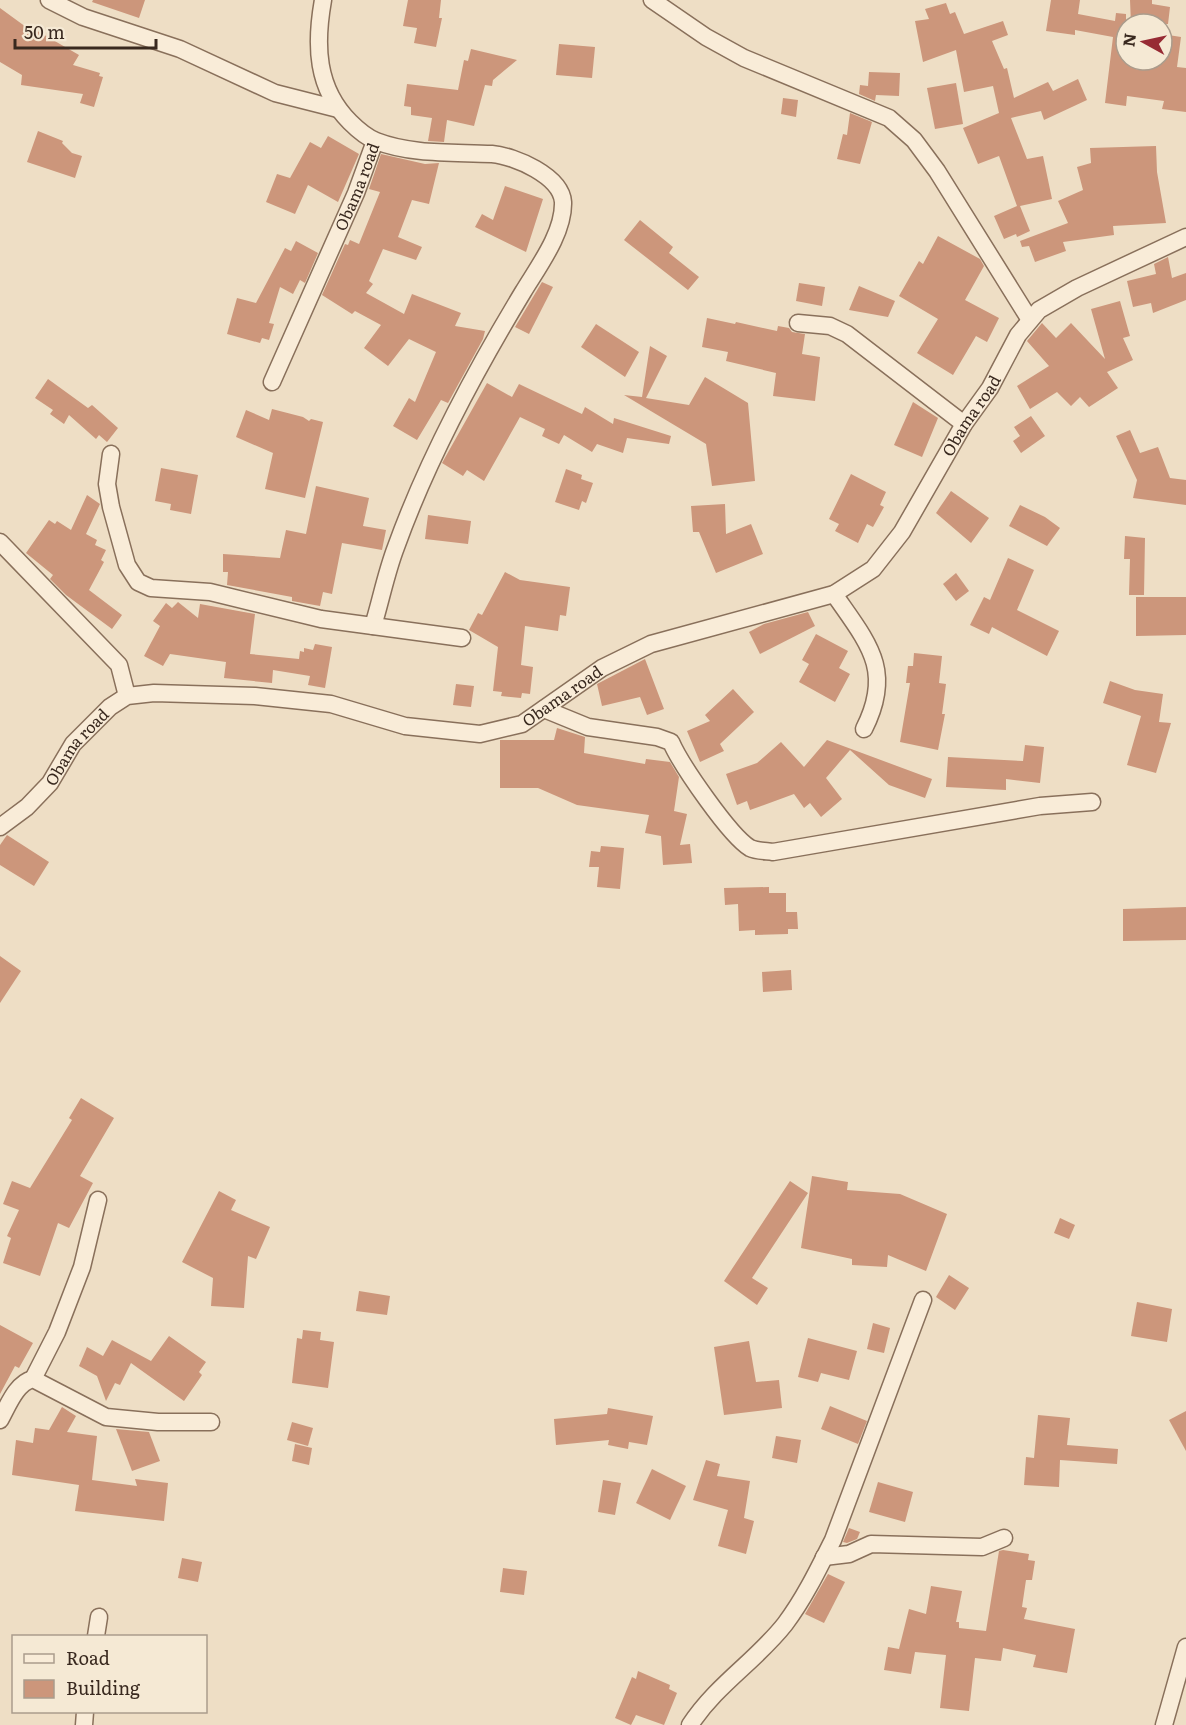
<svg xmlns="http://www.w3.org/2000/svg" width="1186" height="1725" font-family="Literata,serif">
<style>
.building{fill:#cc967b}
.lines{fill:none;stroke-linecap:round;stroke-linejoin:round}
.minor-casing{stroke:#89705b;stroke-width:19}
.minor{stroke:#f9ecd8;stroke-width:16}
.labels{text-anchor:middle;stroke-width:6;stroke-linejoin:round;paint-order:stroke}
.street-label{font-size:16px;fill:#39291f;stroke:#f5e9d4}
</style>
<rect width="100%" height="100%" fill="#eedec5"/>
<g class="building">
<polygon points="93,0 145,0 139,18 92,2"/>
<polygon points="408,0 441,0 439,18 442,18 436,47 414,43 417,28 403,26"/>
<polygon points="1051,0 1080,0 1078,14 1115,21 1116,13 1126,14 1126,60 1162,60 1162,34 1181,37 1177,67 1186,68 1186,112 1162,109 1164,101 1127,96 1126,106 1105,103 1113,37 1075,30 1075,35 1046,31"/>
<polygon points="1130,0 1152,0 1152,4 1170,7 1168,24 1131,24"/>
<polygon points="946,3 950,14 955,12 964,34 1003,21 1008,35 992,41 1004,69 1007,68 1014,98 1048,82 1053,91 1078,79 1087,100 1044,120 1041,111 1011,118 1027,159 1043,156 1052,199 1020,206 1030,231 1017,237 1016,234 1004,239 994,216 1017,206 999,156 978,164 963,128 999,113 993,86 964,92 956,50 923,62 915,21 929,19 925,9"/>
<polygon points="0,8 26,27 27,25 79,55 73,65 100,73 99,76 103,77 94,107 80,103 83,94 21,85 22,75 0,62"/>
<polygon points="559,44 595,47 592,78 556,75"/>
<polygon points="471,49 517,60 493,80 492,86 485,85 474,126 447,120 444,142 428,141 432,118 411,115 411,107 404,106 407,84 458,90 464,60 468,61"/>
<polygon points="869,72 900,73 899,96 876,95 875,101 859,94 860,85 868,86"/>
<polygon points="956,83 963,124 935,129 927,88"/>
<polygon points="783,98 798,100 796,117 781,114"/>
<polygon points="850,113 872,122 860,164 837,159 843,134 847,135"/>
<polygon points="38,131 63,141 62,143 72,153 82,156 75,178 27,162"/>
<polygon points="328,136 359,154 338,202 308,185 295,214 266,202 277,174 290,178 310,142 321,148"/>
<polygon points="1156,146 1157,172 1166,223 1113,226 1114,235 1063,242 1066,251 1035,262 1029,246 1022,247 1020,241 1068,223 1058,201 1083,190 1077,167 1091,163 1090,148"/>
<polygon points="381,154 425,164 439,163 429,204 412,200 398,237 422,247 416,260 383,249 369,281 373,284 366,293 404,314 412,294 461,313 455,326 485,331 483,339 448,403 441,400 417,440 393,426 409,398 415,402 436,352 409,339 388,366 364,348 381,325 355,311 352,314 322,295 345,244 348,245 350,240 359,244 380,192 369,189"/>
<polygon points="505,186 543,199 526,252 475,227 482,214 493,220"/>
<polygon points="640,220 673,247 669,253 699,277 688,290 624,240"/>
<polygon points="938,236 980,259 984,266 965,300 999,318 987,342 976,336 953,375 917,353 938,319 899,296 919,261 923,264"/>
<polygon points="296,241 318,253 305,283 300,280 293,294 280,287 269,323 274,324 269,340 262,338 260,343 227,334 237,298 256,303 285,248 291,251"/>
<polygon points="1168,257 1172,278 1186,273 1186,300 1153,313 1151,303 1133,307 1127,281 1156,274 1154,264"/>
<polygon points="542,282 553,287 529,334 515,327"/>
<polygon points="799,283 825,287 822,306 796,301"/>
<polygon points="859,286 895,301 888,317 849,310"/>
<polygon points="1120,301 1130,336 1123,338 1133,360 1107,372 1118,388 1089,407 1080,397 1071,406 1057,392 1030,409 1017,386 1049,366 1027,341 1042,323 1056,338 1071,323 1105,359 1091,309"/>
<polygon points="707,318 735,324 736,322 777,331 778,326 789,328 792,332 805,334 802,354 820,357 815,401 773,396 776,373 726,361 728,352 702,347"/>
<polygon points="596,324 639,352 625,377 581,347"/>
<polygon points="650,346 667,356 646,398 689,405 705,377 748,403 755,481 712,486 706,444 624,395 642,397"/>
<polygon points="48,379 88,408 92,405 118,428 107,442 99,435 96,439 69,415 64,424 50,414 53,410 35,398"/>
<polygon points="487,383 512,397 519,384 582,414 585,407 613,424 614,418 671,436 669,444 627,438 623,453 597,444 592,452 564,435 559,444 542,436 545,429 520,417 484,481 467,470 463,476 442,463"/>
<polygon points="913,402 938,418 922,457 894,445"/>
<polygon points="272,409 303,417 309,421 311,419 323,422 305,498 265,489 273,453 236,437 246,410 269,420"/>
<polygon points="1031,416 1045,436 1021,453 1013,441 1020,436 1014,427"/>
<polygon points="1130,430 1140,453 1158,447 1170,478 1186,480 1186,505 1133,498 1137,480 1116,436"/>
<polygon points="161,468 198,475 191,514 170,510 171,504 155,501"/>
<polygon points="566,469 582,475 581,479 593,483 586,503 582,501 579,510 555,502"/>
<polygon points="851,474 886,492 880,505 884,507 873,527 867,524 858,543 835,531 839,524 829,519"/>
<polygon points="316,486 369,498 363,526 386,530 382,550 342,543 332,594 323,592 320,606 292,601 292,597 227,585 228,572 223,572 223,554 280,558 286,530 306,534"/>
<polygon points="951,491 989,518 971,543 936,513"/>
<polygon points="87,495 100,504 86,534 97,540 95,545 106,550 101,560 104,562 89,590 122,615 112,629 66,595 50,579 53,575 26,553 49,520 55,524 57,521 71,530"/>
<polygon points="725,504 726,534 751,524 763,554 716,573 699,532 693,532 691,506"/>
<polygon points="1020,505 1045,517 1060,528 1047,546 1009,526"/>
<polygon points="428,515 471,521 468,544 425,539"/>
<polygon points="1125,536 1145,538 1144,595 1129,595 1130,559 1124,559"/>
<polygon points="1008,558 1034,570 1017,610 1059,631 1047,656 992,627 989,634 970,625 984,597 990,600"/>
<polygon points="505,572 520,580 570,587 566,616 560,615 558,631 525,626 521,665 533,667 530,694 522,693 521,698 501,696 502,692 493,691 498,647 469,630 478,613 482,615"/>
<polygon points="956,573 969,591 956,601 943,584"/>
<polygon points="1136,597 1186,597 1186,635 1136,636"/>
<polygon points="178,602 198,618 200,604 255,614 250,654 299,659 300,651 304,652 304,648 313,650 315,644 332,647 325,688 308,685 310,676 273,670 272,683 224,678 226,662 170,654 163,666 144,656 160,626 153,621 166,603 172,608"/>
<polygon points="808,612 815,626 760,654 749,632 764,624"/>
<polygon points="816,634 848,651 839,668 850,674 835,702 799,682 809,664 802,660"/>
<polygon points="914,653 942,656 939,683 946,684 942,714 945,714 938,750 900,742 910,683 906,683 908,666 913,666"/>
<polygon points="645,659 664,709 647,715 640,697 602,706 597,684"/>
<polygon points="1110,681 1135,690 1163,694 1159,722 1171,723 1156,773 1127,765 1141,716 1103,703"/>
<polygon points="456,684 474,686 471,707 453,705"/>
<polygon points="733,689 754,712 720,744 724,751 700,762 687,731 710,721 705,715"/>
<polygon points="557,728 585,737 584,753 645,764 646,759 670,762 679,777 674,811 687,814 680,845 690,844 692,863 663,865 661,836 645,833 649,815 577,805 538,788 500,788 500,740 554,740"/>
<polygon points="827,740 932,779 925,798 889,785 850,750 826,778 842,799 821,817 810,803 804,808 794,794 750,810 747,801 737,805 726,774 757,763 781,742 804,767"/>
<polygon points="1025,745 1044,747 1040,783 1006,779 1006,790 946,787 948,757 1023,761"/>
<polygon points="7,835 49,862 34,886 0,865 0,845"/>
<polygon points="601,846 624,848 620,889 597,887 599,867 589,867 591,851 600,852"/>
<polygon points="769,887 769,893 786,893 786,912 797,912 798,929 788,929 788,934 755,935 755,930 739,931 738,904 725,905 724,888"/>
<polygon points="1186,907 1186,940 1123,941 1123,909"/>
<polygon points="0,956 21,971 0,1003"/>
<polygon points="791,970 792,990 763,992 762,972"/>
<polygon points="81,1098 114,1118 80,1176 93,1183 69,1228 58,1223 40,1276 3,1263 11,1238 7,1236 19,1210 3,1204 12,1181 30,1188 72,1120 69,1118"/>
<polygon points="812,1176 848,1182 847,1190 900,1194 947,1214 926,1271 888,1255 887,1267 852,1265 852,1259 801,1248"/>
<polygon points="790,1181 808,1193 752,1278 768,1288 757,1305 724,1281"/>
<polygon points="219,1191 236,1200 231,1210 270,1227 256,1259 248,1256 244,1308 211,1306 213,1278 182,1262"/>
<polygon points="1060,1218 1075,1225 1069,1239 1054,1233"/>
<polygon points="949,1275 969,1288 955,1310 936,1297"/>
<polygon points="359,1291 390,1296 387,1315 356,1311"/>
<polygon points="1137,1302 1172,1309 1167,1342 1131,1336"/>
<polygon points="873,1323 890,1328 884,1353 867,1349"/>
<polygon points="0,1325 33,1343 19,1368 15,1366 0,1394"/>
<polygon points="303,1330 321,1332 320,1340 334,1342 328,1388 292,1383 297,1338 302,1339"/>
<polygon points="169,1336 206,1362 199,1372 202,1375 184,1401 131,1363 120,1385 115,1383 106,1401 97,1376 79,1366 87,1347 103,1356 112,1340 151,1361"/>
<polygon points="808,1338 857,1351 849,1380 821,1373 818,1382 798,1377"/>
<polygon points="749,1341 756,1382 779,1380 782,1408 724,1415 714,1347"/>
<polygon points="830,1406 867,1421 858,1444 821,1429"/>
<polygon points="62,1407 76,1416 67,1432 97,1436 92,1480 137,1486 135,1479 168,1483 164,1521 75,1511 79,1485 12,1475 16,1440 33,1443 35,1428 49,1430"/>
<polygon points="608,1408 653,1416 647,1445 629,1442 628,1449 608,1445 609,1440 556,1445 554,1419 607,1414"/>
<polygon points="1186,1411 1186,1451 1169,1420"/>
<polygon points="1038,1415 1070,1418 1067,1445 1118,1449 1117,1464 1060,1460 1059,1487 1024,1485 1026,1457 1034,1458"/>
<polygon points="292,1422 313,1428 308,1446 287,1440"/>
<polygon points="116,1429 149,1432 160,1461 132,1471"/>
<polygon points="776,1436 801,1440 797,1463 772,1458"/>
<polygon points="295,1444 312,1448 309,1465 292,1461"/>
<polygon points="706,1460 720,1464 717,1476 750,1481 744,1518 754,1521 746,1554 718,1546 728,1510 693,1500"/>
<polygon points="652,1469 686,1486 670,1520 636,1503"/>
<polygon points="603,1480 621,1483 615,1515 598,1512"/>
<polygon points="878,1482 913,1492 905,1522 869,1512"/>
<polygon points="849,1528 860,1532 857,1539 847,1543 843,1542"/>
<polygon points="1003,1550 1029,1554 1028,1560 1035,1561 1032,1580 1026,1580 1022,1607 1027,1608 1024,1619 1075,1629 1067,1673 1033,1667 1036,1655 1003,1648 1001,1661 975,1658 969,1711 940,1708 946,1655 915,1652 911,1674 884,1670 888,1647 899,1649 909,1609 926,1614 931,1586 962,1591 956,1622 959,1622 959,1628 986,1631 999,1551"/>
<polygon points="182,1558 202,1562 198,1582 178,1578"/>
<polygon points="503,1568 527,1571 524,1595 500,1592"/>
<polygon points="828,1574 845,1582 824,1623 805,1614"/>
<polygon points="638,1671 670,1685 669,1689 677,1693 664,1725 636,1715 631,1725 615,1718 632,1677 636,1679"/>
</g>
<g class="lines">
<g class="minor-casing">
<g id="minor">
<polyline points="49,0 83,17 180,49 275,93 338,109"/>
<path d="M 323,0 C 315,45 316,88 350,122 C 357,129 366,137 376,141 C 412,155 454,152 492,154 C 515,156 561,176 563,202 C 564,233 538,267 523,292 C 474,373 428,458 396,547 C 386,573 381,600 373,626"/>
<polyline points="652,0 706,37 744,58 889,118 914,140 937,171 1030,320"/>
<polyline points="798,323 830,326 847,334 964,424"/>
<path id="s1" d="M 272,382 L 356,193 L 375,141"/>
<polyline points="111,454 107,484 111,507 127,565 138,582 151,588 210,592 321,619 462,638"/>
<polyline points="0,542 119,665 127,696"/>
<path d="M 834,594 C 868,643 894,670 864,729"/>
<path d="M 544,709 L 588,727 L 657,737 L 671,742 C 681,765 730,836 750,848 C 756,851 766,851 773,852 L 1040,806 L 1092,802"/>
<path id="s2" d="M 0,827 L 27,807 L 50,783 L 73,744 L 110,707 L 127,696 L 154,693 L 255,696 L 331,704 L 405,726 L 480,734 L 522,724 L 602,668 L 651,644 L 834,594 L 873,569 L 902,532 L 964,424 L 990,388 L 1018,335 L 1039,310 L 1077,288 L 1186,237"/>
<polyline points="33,1379 57,1332 82,1267 98,1200"/>
<path d="M 0,1420 C 8,1406 16,1383 33,1379 L 106,1417 L 158,1422 L 211,1422"/>
<polyline points="824,1557 849,1554 871,1544 982,1547 1004,1538"/>
<polyline points="96,1636 99,1617"/>
<polyline points="84,1725 85,1712"/>
<path d="M 690,1725 C 717,1684 756,1661 785,1624 C 804,1599 819,1568 833,1540 L 923,1300"/>
<polyline points="1164,1725 1186,1647"/>
</g>
</g>
<use href="#minor" class="minor"/>
</g>
<g class="labels">
<g class="street-label">
<text dy="6" stroke="none"><textPath href="#s1" startOffset="213">Obama road</textPath></text>
<text dy="6" stroke="none"><textPath href="#s2" startOffset="1156">Obama road</textPath></text>
<text dy="6" stroke="none"><textPath href="#s2" startOffset="634">Obama road</textPath></text>
<text dy="6" stroke="none"><textPath href="#s2" startOffset="112">Obama road</textPath></text>
</g>
</g>
<rect x="12" y="1635" width="195" height="78" fill="#f5e9d4" stroke="#aa9c8c" stroke-width="1.5"/>
<rect x="24" y="1654" width="30" height="9" fill="#f9ecd8" stroke="#aa9c8c" stroke-width="1.5"/>
<text x="66" y="1665" font-size="18" fill="#39291f">Road</text>
<rect x="24" y="1680" width="30" height="18" fill="#cc967b" stroke="#aa9c8c" stroke-width="1.5"/>
<text x="66" y="1695" font-size="18" fill="#39291f">Building</text>
<g transform="translate(1144 42) rotate(278)"><circle r="28" fill="#f5e9d4" stroke="#aa9c8c" stroke-width="1.5"/>
<path d="M0-4.5L10 22L0 15L-10 22Z" fill="#972b34"/>
<text y="-9" font-size="16" font-weight="bold" text-anchor="middle" fill="#39291f">N</text>
</g>
<path d="M15 39v9h141v-9" fill="none" stroke="#39291f" stroke-width="3"/>
<text x="24" y="39" font-size="18" fill="#39291f" stroke="#f5e9d4" stroke-width="4.5" paint-order="stroke">50 m</text>
</svg>
